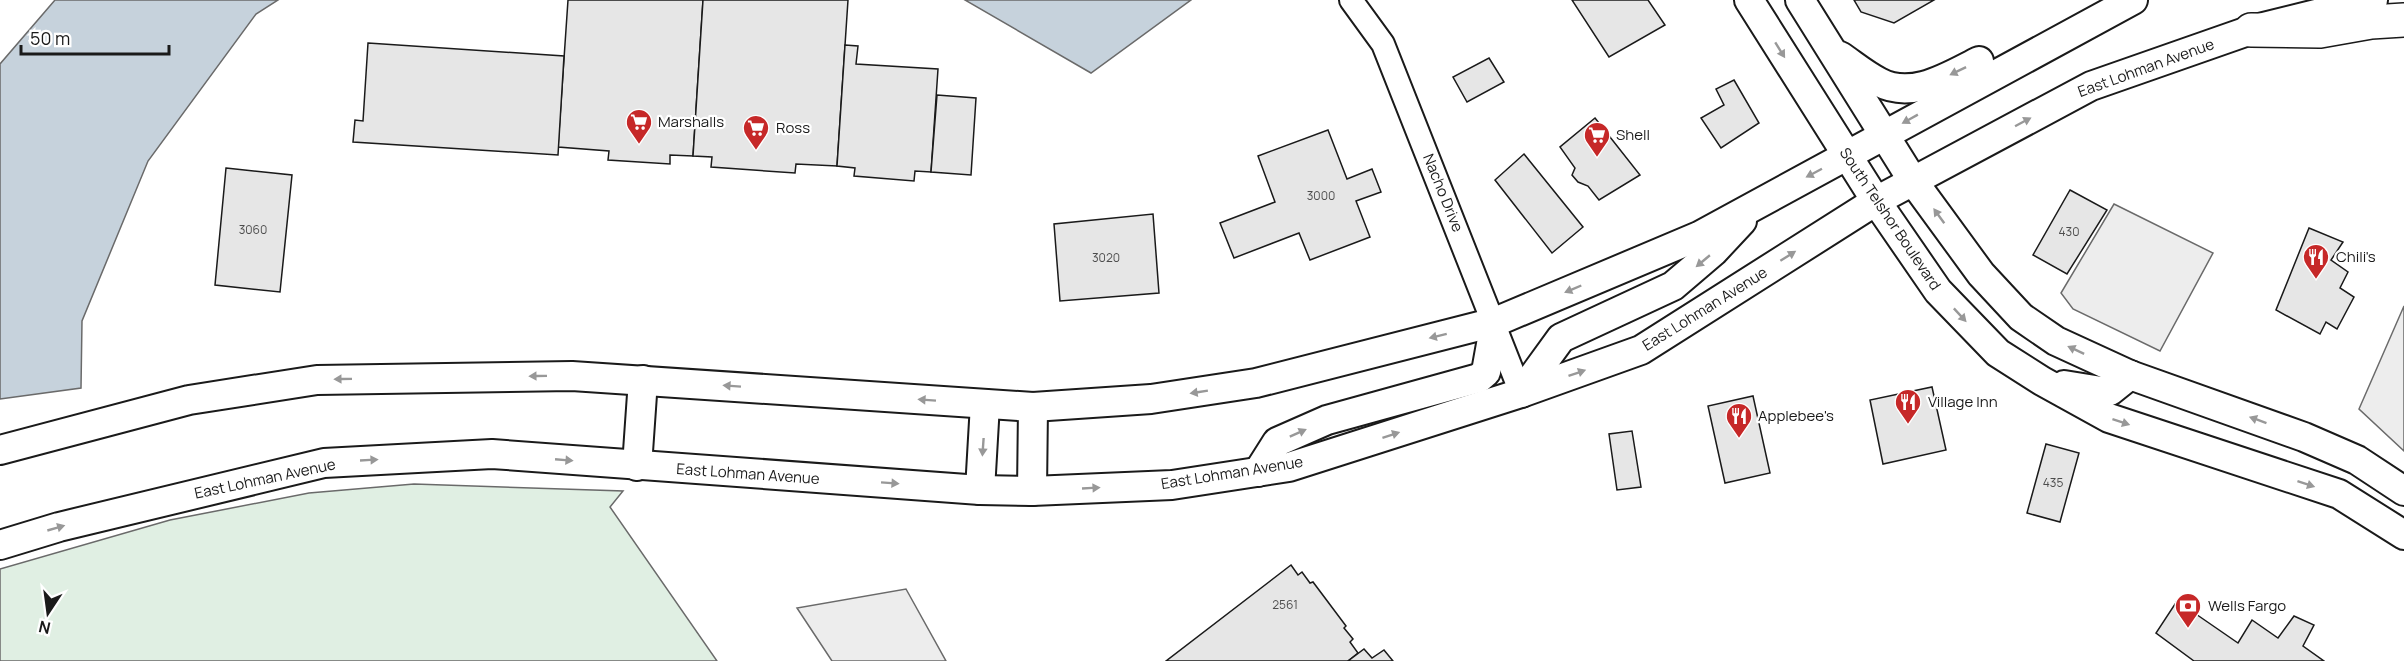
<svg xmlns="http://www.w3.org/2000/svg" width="2404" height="661" font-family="Manrope,sans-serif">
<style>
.green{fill:#e0efe3;stroke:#6a6a6a;stroke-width:1.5}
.parking{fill:#ededed;stroke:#6a6a6a;stroke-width:1.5}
.water{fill:#c6d2dc;stroke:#6a6a6a;stroke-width:1.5}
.building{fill:#e6e6e6;stroke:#1a1a1a;stroke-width:1.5}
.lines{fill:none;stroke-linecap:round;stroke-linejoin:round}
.minor-casing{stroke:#1a1a1a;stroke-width:26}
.major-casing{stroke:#1a1a1a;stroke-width:32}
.highway-casing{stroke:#1a1a1a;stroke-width:36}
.minor{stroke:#fff;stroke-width:22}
.major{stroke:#fff;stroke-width:28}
.highway{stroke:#fff;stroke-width:33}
.oneway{fill:#989898}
.labels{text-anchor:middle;stroke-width:4.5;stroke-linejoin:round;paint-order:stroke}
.number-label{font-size:12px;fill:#4d4d4d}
.street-label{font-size:15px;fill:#1a1a1a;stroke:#fff}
.poi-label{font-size:15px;fill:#1a1a1a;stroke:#fff;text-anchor:start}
</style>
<rect width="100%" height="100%" fill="#fff"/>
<polygon class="green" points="414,484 623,491 610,507 717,661 0,661 0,569 170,520 309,493"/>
<g class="parking">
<polygon points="2114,204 2213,253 2160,351 2073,309 2061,293"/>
<polygon points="2404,306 2404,451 2359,409"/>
<polygon points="906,589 946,661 832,661 797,608"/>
</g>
<g class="water">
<polygon points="55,0 278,0 256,14 148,161 82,321 81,388 0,399 0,64"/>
<polygon points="965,0 1191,0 1091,73"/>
</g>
<g class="building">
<polygon points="568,0 703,0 693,156 670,155 670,164 608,160 609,151 558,147"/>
<polygon points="703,0 848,0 837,166 796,164 795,173 711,167 712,157 693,156"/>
<polygon points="1572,0 1648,0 1665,25 1609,57"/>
<polygon points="1854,0 1934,0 1894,23 1861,12"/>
<polygon points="368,43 564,56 558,155 353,142 355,120 363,121"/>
<polygon points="845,45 858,46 856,64 938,69 931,172 915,171 914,181 854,176 855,168 837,166"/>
<polygon points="1489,58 1504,82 1467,102 1453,77"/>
<polygon points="1734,80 1759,123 1721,148 1701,118 1724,105 1716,89"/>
<polygon points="937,95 976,98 971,175 931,172"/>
<polygon points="1595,118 1640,175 1599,200 1588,186 1578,182 1572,175 1575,168 1560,147"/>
<polygon points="1328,130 1347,179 1372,169 1381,192 1356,201 1370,237 1310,260 1299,233 1234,258 1220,223 1275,202 1258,156"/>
<polygon points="1524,154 1583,227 1552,253 1495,180"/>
<polygon points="226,168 292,175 280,292 215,285"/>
<polygon points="2070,190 2107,210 2067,274 2033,255"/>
<polygon points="1153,214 1159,293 1060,301 1054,224"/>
<polygon points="2309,228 2343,242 2331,260 2348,272 2340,288 2354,297 2337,329 2326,322 2320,334 2276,310"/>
<polygon points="1932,387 1946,450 1883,464 1870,400"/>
<polygon points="1753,396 1770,473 1725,483 1708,406"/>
<polygon points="1632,431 1641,487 1617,490 1609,434"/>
<polygon points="2046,444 2079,453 2060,522 2027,513"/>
<polygon points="1291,565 1298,575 1302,572 1310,583 1313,582 1346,626 1344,628 1353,639 1350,642 1358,653 1348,661 1166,661"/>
<polygon points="2177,601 2238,643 2252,620 2278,638 2294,616 2314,625 2303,646 2324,661 2194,661 2156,633"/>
<polygon points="1364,649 1372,658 1384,650 1393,661 1348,661"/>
</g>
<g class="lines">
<g class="minor-casing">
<polyline id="minor" points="1351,0 1383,44 1521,393"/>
</g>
<g class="major-casing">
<g id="major">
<polyline points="1749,0 1876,201 1938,291 1998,353 2042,381 2109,418 2339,494 2404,535"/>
<polyline points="1800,0 1913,181 1981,274 2021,317 2056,341 2130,375 2304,437 2357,460 2404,491"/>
<path d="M 1840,56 C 1852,64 1865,75 1879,82 C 1912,100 1949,76 1979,61"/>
<polyline points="2064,385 2101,391 2110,391 2130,375"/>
<polyline points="1521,393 1561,338 1673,286 1714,251 1742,221"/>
<polyline points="0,450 189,400 317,380 572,376 1033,407 1151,399 1256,383 1495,322 1699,236 2133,0"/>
<polyline points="637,466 643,380"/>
<polyline points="1258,472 1277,442 1327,420 1479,378 1486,372 1495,322"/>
<polyline points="980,490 985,404"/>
<polyline points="1032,491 1033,407"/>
<polyline points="0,545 59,527 324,463 492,454 980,490 1032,491 1172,485 1289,467 1521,393 1641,350 1876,201 2091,86 2251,30 2373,0"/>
</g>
</g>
<g class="highway-casing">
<polyline id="highway" points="2251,30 2320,31 2371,22 2404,20"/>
</g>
<use href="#minor" class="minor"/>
<use href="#major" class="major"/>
<use href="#highway" class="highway"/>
</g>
<defs><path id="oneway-solid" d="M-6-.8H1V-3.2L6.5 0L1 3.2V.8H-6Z" transform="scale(1.5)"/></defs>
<g class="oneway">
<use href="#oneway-solid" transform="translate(1780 50) rotate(58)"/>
<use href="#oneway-solid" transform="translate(1958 71) rotate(154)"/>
<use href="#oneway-solid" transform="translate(1910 119) rotate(151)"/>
<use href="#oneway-solid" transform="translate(2023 122) rotate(-28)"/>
<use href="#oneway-solid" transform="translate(1814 173) rotate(152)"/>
<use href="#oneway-solid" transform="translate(1939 216) rotate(-126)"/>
<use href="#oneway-solid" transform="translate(1788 256) rotate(-32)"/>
<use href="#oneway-solid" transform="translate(1703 261) rotate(140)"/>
<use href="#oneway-solid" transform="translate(1573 289) rotate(157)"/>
<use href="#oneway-solid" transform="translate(1960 315) rotate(47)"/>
<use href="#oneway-solid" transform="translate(1438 336) rotate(166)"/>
<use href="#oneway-solid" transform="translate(2076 350) rotate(-155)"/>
<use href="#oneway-solid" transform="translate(1577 373) rotate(-19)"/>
<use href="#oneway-solid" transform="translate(538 376) rotate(179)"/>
<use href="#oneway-solid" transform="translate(343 379) rotate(179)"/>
<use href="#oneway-solid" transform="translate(732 386) rotate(-176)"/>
<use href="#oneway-solid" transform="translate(1199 392) rotate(171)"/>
<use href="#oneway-solid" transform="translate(927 400) rotate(-176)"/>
<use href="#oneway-solid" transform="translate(2258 420) rotate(-160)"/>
<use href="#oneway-solid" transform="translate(2121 422) rotate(18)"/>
<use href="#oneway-solid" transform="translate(1298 433) rotate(-24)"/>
<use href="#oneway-solid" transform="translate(1391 435) rotate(-18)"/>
<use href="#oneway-solid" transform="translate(983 447) rotate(94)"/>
<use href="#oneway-solid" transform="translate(369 460) rotate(-3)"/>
<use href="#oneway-solid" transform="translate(564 460) rotate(5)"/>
<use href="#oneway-solid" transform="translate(890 483) rotate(4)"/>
<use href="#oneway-solid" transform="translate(2306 484) rotate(18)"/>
<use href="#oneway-solid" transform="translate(1091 488) rotate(-3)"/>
<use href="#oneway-solid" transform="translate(56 528) rotate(-16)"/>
</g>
<defs>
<g id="supermarket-pin" transform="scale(1.35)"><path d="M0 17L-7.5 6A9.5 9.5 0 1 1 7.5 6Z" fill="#c62828" stroke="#fff"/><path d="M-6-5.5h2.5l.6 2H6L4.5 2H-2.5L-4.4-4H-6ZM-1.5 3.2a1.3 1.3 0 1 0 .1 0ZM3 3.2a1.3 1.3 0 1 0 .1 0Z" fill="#fff"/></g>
<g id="restaurant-pin" transform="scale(1.35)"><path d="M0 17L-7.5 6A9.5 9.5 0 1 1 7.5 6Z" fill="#c62828" stroke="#fff"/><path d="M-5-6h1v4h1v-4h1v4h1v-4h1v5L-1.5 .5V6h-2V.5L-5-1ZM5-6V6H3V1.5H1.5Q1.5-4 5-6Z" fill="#fff"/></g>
<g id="bank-pin" transform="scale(1.35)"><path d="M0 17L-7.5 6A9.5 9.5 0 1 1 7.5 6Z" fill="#c62828" stroke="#fff"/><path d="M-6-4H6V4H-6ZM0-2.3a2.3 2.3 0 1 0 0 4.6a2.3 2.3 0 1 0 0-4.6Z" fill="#fff"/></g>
</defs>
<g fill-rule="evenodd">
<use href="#supermarket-pin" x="639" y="122"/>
<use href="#supermarket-pin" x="756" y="128"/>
<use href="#supermarket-pin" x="1597" y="135"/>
<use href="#restaurant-pin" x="2316" y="257"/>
<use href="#restaurant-pin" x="1908" y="402"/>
<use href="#restaurant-pin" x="1739" y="416"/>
<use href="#bank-pin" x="2188" y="606"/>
</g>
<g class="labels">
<g class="number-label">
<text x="1321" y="200">3000</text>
<text x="253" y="234">3060</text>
<text x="2069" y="236">430</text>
<text x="1106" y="262">3020</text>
<text x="2053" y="487">435</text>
<text x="1285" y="609">2561</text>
</g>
<g class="street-label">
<text transform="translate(2146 68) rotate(-20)" y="5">East Lohman Avenue</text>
<text transform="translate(1443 193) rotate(68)" y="5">Nacho Drive</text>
<text transform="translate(1890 219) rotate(56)" y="5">South Telshor Boulevard</text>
<text transform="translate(1705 309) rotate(-32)" y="5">East Lohman Avenue</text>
<text transform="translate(1232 473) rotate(-9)" y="5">East Lohman Avenue</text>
<text transform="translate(748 474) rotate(4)" y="5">East Lohman Avenue</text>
<text transform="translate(265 479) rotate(-12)" y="5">East Lohman Avenue</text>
</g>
<g class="poi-label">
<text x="658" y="127">Marshalls</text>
<text x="776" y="133">Ross</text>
<text x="1616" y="140">Shell</text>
<text x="2336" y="262">Chili's</text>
<text x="1928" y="407">Village Inn</text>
<text x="1758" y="421">Applebee's</text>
<text x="2208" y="611">Wells Fargo</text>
</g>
</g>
<g transform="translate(48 613) rotate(193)" stroke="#ffffff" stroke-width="4.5" paint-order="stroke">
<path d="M0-4.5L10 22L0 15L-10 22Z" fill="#1a1a1a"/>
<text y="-9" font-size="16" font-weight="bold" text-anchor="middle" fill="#1a1a1a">N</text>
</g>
<path d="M21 45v9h148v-9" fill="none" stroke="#1a1a1a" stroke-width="3"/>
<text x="30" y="45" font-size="18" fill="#1a1a1a" stroke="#ffffff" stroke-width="4.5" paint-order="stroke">50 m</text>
</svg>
